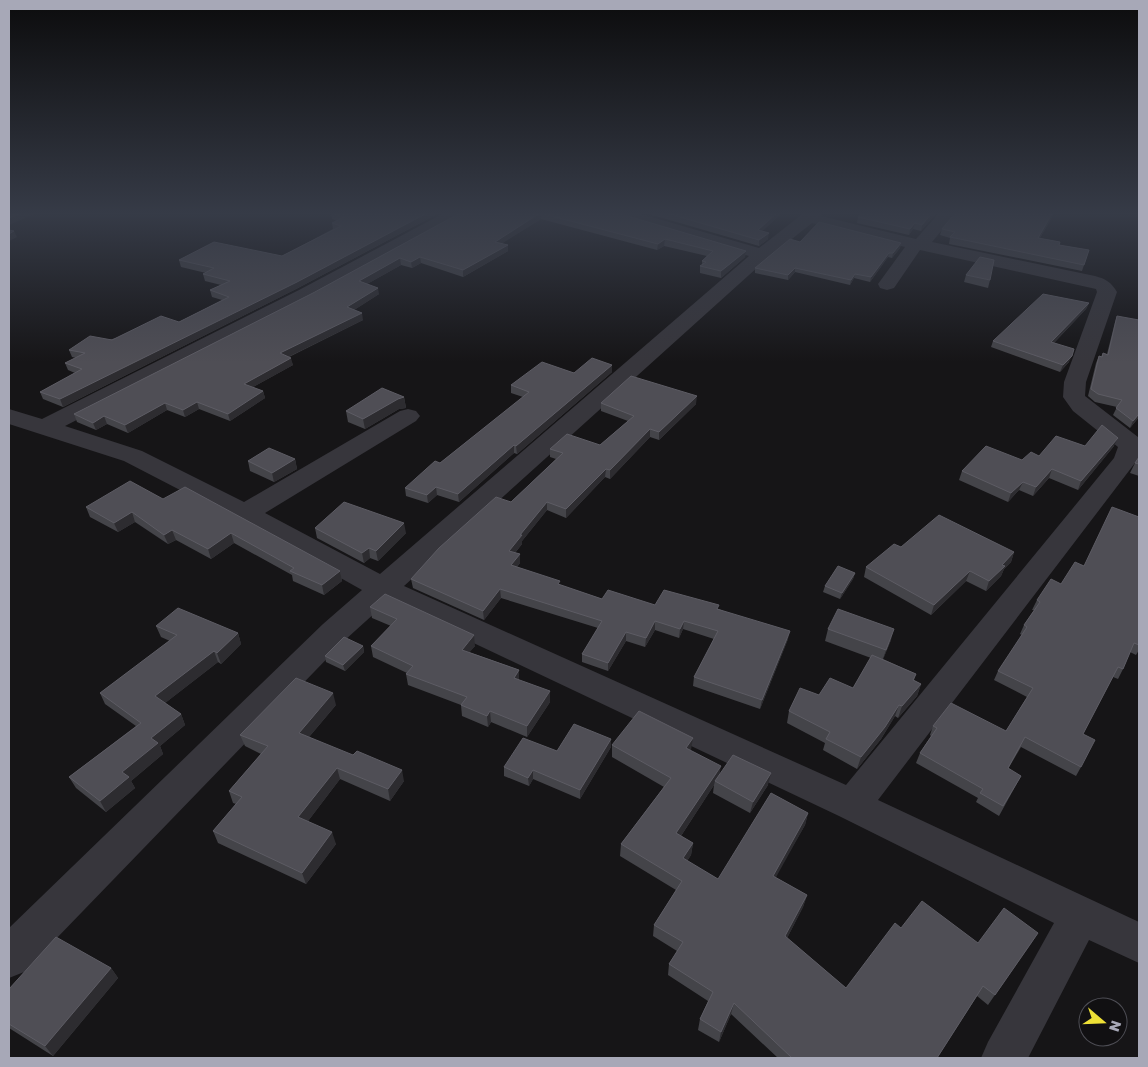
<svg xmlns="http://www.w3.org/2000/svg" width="1148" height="1067" font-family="'Golos Text',sans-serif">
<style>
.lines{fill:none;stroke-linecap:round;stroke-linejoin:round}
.street{fill:#37363c;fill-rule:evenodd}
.wall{fill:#444449}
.shaded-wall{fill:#2d2c30}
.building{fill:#4f4e55;stroke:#5d5c64}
</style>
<rect width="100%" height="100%" fill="#161517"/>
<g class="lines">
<path class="street" d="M 446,212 L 467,212 L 465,215 L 313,298 L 65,426 L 142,451 L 244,502 L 400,411 L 408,409 L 416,411 L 420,416 L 416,421 L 265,513 L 380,574 L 749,256 L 609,215 L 607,212 L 634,212 L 759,248 L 805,212 L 824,212 L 821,216 L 916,239 L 940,212 L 957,212 L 932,242 L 1095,276 C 1106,279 1111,282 1117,292 L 1086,382 L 1085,396 L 1138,437 L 1139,439 L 1138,459 L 878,800 L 1139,922 L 1139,963 L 1089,940 L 1028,1058 L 981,1058 L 988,1042 L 1054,923 L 839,816 L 387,602 L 345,640 L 24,972 L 9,978 L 9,928 L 323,624 L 362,590 L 236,519 L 124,461 L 9,424 L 9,409 L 42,419 L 299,290 ZM 812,223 L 905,247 L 878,284 L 880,288 L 887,290 L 894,288 L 920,250 L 1096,289 L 1097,292 L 1064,382 L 1063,397 L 1073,411 L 1118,447 L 1114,458 L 846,785 L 404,586 L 768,258 Z"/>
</g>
<g class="wall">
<polygon points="333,212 441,212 298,288 63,407 43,399 40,392 75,373 68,370 65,363 76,358 72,357 69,350 179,322 222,300 212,297 210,290 221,285 205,281 203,274 206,273 181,267 179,260 282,256 333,229 332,223 337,221 332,219 331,213"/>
<polygon points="462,212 614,212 746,251 745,257 721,278 700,273 700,266 702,265 702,261 707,256 664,246 657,250 541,219 502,243 508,251 463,277 421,263 412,268 401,265 367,284 379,294 354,310 363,320 289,357 293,365 253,387 263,391 265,398 230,421 199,409 185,417 167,410 128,433 107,424 96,430 77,422 74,414 313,293"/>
<polygon points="642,212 783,212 762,231 768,239 759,246"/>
<polygon points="937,212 921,231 913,229 909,235 857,223 858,217"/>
<polygon points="956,212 1055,212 1040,238 1060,242 1059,245 1089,250 1082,271 949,244 950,238 940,235 942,229"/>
<polygon points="800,242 901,243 900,248 892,258 888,257 870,282 854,278 850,285 795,272 788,280 755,273 755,268"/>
<polygon points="966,275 990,280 988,288 964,282"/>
<polygon points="1089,303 1086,309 1054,343 1069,362 1060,372 991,347 993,341"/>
<polygon points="1117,316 1139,417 1130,428 1113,415 1117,407 1095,402 1088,396 1096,363 1099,356 1101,357 1103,353 1107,354 1115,322"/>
<polygon points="612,365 612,372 517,454 514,453 459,502 437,495 428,503 406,496 405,488 440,463 523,397 511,393 511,385"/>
<polygon points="404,397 406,408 399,409 365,429 348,422 346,411"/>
<polygon points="601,403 696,404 659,440 650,437 610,479 605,477 566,518 547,510 522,541 522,544 515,553 520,554 520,563 517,567 560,585 602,599 655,605 719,609 788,639 760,709 693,686 694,677 714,639 683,629 679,638 655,630 645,647 626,641 608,671 582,662 582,654 598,628 501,598 484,620 413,588 411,579 511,502 556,459 550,457 550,449 600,445 628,421 601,411"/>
<polygon points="1085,446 1114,446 1078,490 1049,478 1033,496 1019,490 1008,502 959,480 962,471 1022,460"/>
<polygon points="1139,457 1139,476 1130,473 1135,463"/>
<polygon points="295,459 297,469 274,482 250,471 248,461"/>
<polygon points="163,499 340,571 342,581 324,595 293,581 292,575 234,543 211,559 176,540 168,544 135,522 118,532 90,517 86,507"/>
<polygon points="1139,517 1139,650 1136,655 1130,652 1123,669 1118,679 1113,677 1083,734 1081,767 1076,776 1021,747 1008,769 1021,776 999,816 976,802 978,798 916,763 920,753 931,736 930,735 933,726 1006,731 1027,697 994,680 998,671 1022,635 1020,634 1024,625 1034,610 1032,610 1037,600 1061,584 1084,566"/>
<polygon points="315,528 406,533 378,561 370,558 364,563 317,538"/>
<polygon points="901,547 1014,552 1011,562 1004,569 1001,576 986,591 966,581 931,615 864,577 866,567"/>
<polygon points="855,573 853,579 840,599 823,592 825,586"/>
<polygon points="370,607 475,646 469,652 519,670 519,680 550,702 527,737 491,722 488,727 462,716 461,705 408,685 406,674 407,673 373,657 371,646 391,626 372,618"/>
<polygon points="156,626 238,633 241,644 221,664 218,662 165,703 181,714 185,725 160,746 163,754 131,781 135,788 106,812 76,788 69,777 136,726 105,704 100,693 170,641 161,637"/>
<polygon points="828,629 891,640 883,659 916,674 914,680 921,684 917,696 898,718 895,716 881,739 857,769 823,750 825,743 787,723 789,711 819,695 853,688 871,658 825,641"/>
<polygon points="363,646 364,652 345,671 326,662 325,656"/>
<polygon points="336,705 309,737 404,781 390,801 340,779 308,821 336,844 306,884 218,843 213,831 236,804 233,803 229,791 261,754 245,746 240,735"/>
<polygon points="611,739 611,747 580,799 533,779 529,786 504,776 504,767"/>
<polygon points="612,745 691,750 691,751 719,774 768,785 750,813 713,793 714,785 681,836 693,843 691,855 687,861 718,879 808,813 805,825 775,877 807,895 803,907 787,938 846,988 901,928 978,943 1038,933 988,1005 977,996 937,1058 778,1058 731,1014 719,1042 698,1030 700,1019 708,1001 668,975 669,964 677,951 653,936 654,925 676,890 620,856 621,844 664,787 612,757"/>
<polygon points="111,968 118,978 53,1056 9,1028 9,989"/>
</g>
<g class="shaded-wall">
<polygon points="23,212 39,212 9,225 9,218"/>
<polygon points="429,212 441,212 298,288 63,407 60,399"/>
<polygon points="778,212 783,212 757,236 758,230"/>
<polygon points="933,212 937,212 921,231 922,225"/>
<polygon points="1053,212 1055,212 1036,244 1038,238"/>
<polygon points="540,213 541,219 495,248 495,242"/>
<polygon points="915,223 913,229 909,235 910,229"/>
<polygon points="14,231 17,237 9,241 9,234"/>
<polygon points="769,233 768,239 759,246 759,240"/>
<polygon points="665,239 664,246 657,250 658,244"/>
<polygon points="901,243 900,248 892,258 893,253"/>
<polygon points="508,245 508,251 463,277 463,270"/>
<polygon points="746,251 745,257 721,278 721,271"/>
<polygon points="889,253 888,257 870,282 871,277"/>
<polygon points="420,257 421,263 412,268 411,262"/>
<polygon points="400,258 401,265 360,288 359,281"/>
<polygon points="795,268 795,272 788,280 788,275"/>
<polygon points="855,274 854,278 850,285 851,280"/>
<polygon points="378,288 379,294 348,314 347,307"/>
<polygon points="1089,303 1086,309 1049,348 1051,342"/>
<polygon points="362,313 363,320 282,360 280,353"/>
<polygon points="1072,356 1069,362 1060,372 1063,365"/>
<polygon points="291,358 293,365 246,391 244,384"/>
<polygon points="612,365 612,372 517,454 516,446"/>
<polygon points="263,391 265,398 230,421 228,414"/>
<polygon points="697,396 696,404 659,440 659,432"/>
<polygon points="404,397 406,408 399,409 365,429 363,419 398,399"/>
<polygon points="197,402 199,409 185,417 183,410"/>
<polygon points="165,403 167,410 128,433 125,425"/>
<polygon points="1139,414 1139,417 1130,428 1133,421"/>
<polygon points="104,416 107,424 96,430 93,423"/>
<polygon points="650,429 650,437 610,479 610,470"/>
<polygon points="1118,438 1114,446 1078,490 1081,481"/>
<polygon points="514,445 514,453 459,502 458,494"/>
<polygon points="295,459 297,469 274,482 272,473"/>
<polygon points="606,469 605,477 566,518 566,509"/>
<polygon points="1052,469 1049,478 1033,496 1036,487"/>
<polygon points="1023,482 1019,490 1008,502 1011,493"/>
<polygon points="436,487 437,495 428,503 427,495"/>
<polygon points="547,502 547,510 522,541 522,544 510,559 509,551 520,535"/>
<polygon points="132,512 135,522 118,532 114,523"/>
<polygon points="404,523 406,533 378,561 376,551"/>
<polygon points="172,530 176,540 168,544 164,535"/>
<polygon points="231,533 234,543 211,559 208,549"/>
<polygon points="369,548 370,558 364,563 362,553"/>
<polygon points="1014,552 1011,562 1004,569 1001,576 986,591 989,581 1002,565"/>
<polygon points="520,554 520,563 511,574 511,565"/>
<polygon points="340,571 342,581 324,595 322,585"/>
<polygon points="970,571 966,581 931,615 934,605"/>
<polygon points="855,573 853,579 840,599 842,593"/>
<polygon points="500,589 501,598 484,620 483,611"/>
<polygon points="655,621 655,630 645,647 646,638"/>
<polygon points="684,621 683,629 679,638 680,629"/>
<polygon points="894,629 891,640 882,662 886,650"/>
<polygon points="790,631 788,639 760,709 762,700"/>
<polygon points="626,632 626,641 608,671 608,663"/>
<polygon points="238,633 241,644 221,664 217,653"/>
<polygon points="474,635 475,646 463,660 462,650"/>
<polygon points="363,646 364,652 345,671 343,665"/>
<polygon points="214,651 218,662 160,707 155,696"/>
<polygon points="519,670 519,681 514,678"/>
<polygon points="921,684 917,696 898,718 902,706"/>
<polygon points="550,691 550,702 527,737 527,726"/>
<polygon points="333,693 336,705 303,744 299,733"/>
<polygon points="899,705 895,716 881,739 857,769 861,757"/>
<polygon points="490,711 491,722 488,727 487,716"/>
<polygon points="181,714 185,725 160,746 163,754 131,781 135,788 106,812 100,801 122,772 151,738"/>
<polygon points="693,738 691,750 684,760 686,748"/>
<polygon points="611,739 611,747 580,799 580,790"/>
<polygon points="721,766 719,778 715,781 714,785 675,845 676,833"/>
<polygon points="337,768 340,779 302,829 298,817"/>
<polygon points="402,770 404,781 390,801 388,789"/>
<polygon points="533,770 533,779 529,786 528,778"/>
<polygon points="771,773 768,785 750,813 753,802"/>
<polygon points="808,813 805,825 770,888 773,876"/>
<polygon points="332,832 336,844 306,884 302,873"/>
<polygon points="693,843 691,855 681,870 683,858"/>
<polygon points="807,895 803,907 782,948 785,936"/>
<polygon points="1038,933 1031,944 988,1005 995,995"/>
<polygon points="111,968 118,978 53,1056 45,1046"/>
<polygon points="734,1003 731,1014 719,1042 721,1032"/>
</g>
<g class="building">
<polygon points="9,212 23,212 9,218"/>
<polygon points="333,212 429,212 297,282 60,399 40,392 82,369 65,363 85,353 69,350 90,336 112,340 161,316 179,322 229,297 210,290 230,281 203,274 214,268 179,260 214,242 282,256 341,226 332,223 344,217 331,213"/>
<polygon points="462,212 614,212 746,251 721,271 700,266 706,262 702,261 713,251 665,239 658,244 540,213 495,242 508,245 463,270 420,257 411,262 400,258 359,281 378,288 347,307 362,313 280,353 291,358 244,384 263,391 228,414 197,402 183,410 165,403 125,425 104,416 93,423 74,414 313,293"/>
<polygon points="663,212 778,212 758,230 769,233 759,240"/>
<polygon points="862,212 933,212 922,225 915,223 910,229 858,217"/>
<polygon points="956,212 1053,212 1038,238 1060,242 1059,245 1089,250 1084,265 950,237 955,232 942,229"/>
<polygon points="819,222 901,243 893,253 889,253 871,277 855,274 851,280 795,268 788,275 755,268 790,239 800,242"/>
<polygon points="9,230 14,231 9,234"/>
<polygon points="980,257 994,260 990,280 966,275"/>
<polygon points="1043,294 1089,303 1051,342 1074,349 1072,356 1063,365 993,341"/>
<polygon points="1117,316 1139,320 1139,414 1133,421 1116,408 1122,400 1098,394 1091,389 1099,356 1102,357 1103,353 1108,355"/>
<polygon points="592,358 612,365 516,446 514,445 458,494 436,487 427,495 405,488 435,461 440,463 529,392 511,385 542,362 574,373"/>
<polygon points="631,376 697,396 659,432 650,429 610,470 606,469 566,509 547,502 520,535 522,535 509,551 520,554 511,565 560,581 558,584 602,599 608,590 655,605 664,590 719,605 717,609 790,631 762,700 694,677 718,631 684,621 680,629 655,621 646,638 626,632 608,663 582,654 602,621 500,589 483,611 411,579 439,548 496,497 511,502 563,453 550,449 567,434 600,445 634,416 601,403"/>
<polygon points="382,388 404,397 398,399 363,419 346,411"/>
<polygon points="1102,425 1118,438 1081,481 1052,469 1036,487 1023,482 1011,493 962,471 986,446 1022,460 1031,452 1039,456 1056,436 1085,446"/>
<polygon points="269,448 295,459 272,473 248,461"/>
<polygon points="1139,457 1139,464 1135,463"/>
<polygon points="130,481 163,499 185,487 340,571 322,585 290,571 294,568 231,533 208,549 172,530 164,535 132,512 114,523 86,507"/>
<polygon points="344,502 404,523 376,551 369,548 362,553 315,528"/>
<polygon points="1112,507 1139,517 1139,645 1134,643 1123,669 1118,667 1083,734 1095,740 1081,767 1025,737 1008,768 1021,776 1003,806 980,793 983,789 920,753 937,728 933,726 951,703 1006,731 1033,688 998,671 1027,627 1024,625 1040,602 1037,600 1051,579 1061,584 1075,562 1084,566"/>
<polygon points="939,515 1014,552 1002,565 1005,566 989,581 970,571 934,605 866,567 894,544 901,547"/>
<polygon points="838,566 855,573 842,593 825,586"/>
<polygon points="385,594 474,635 462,650 519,670 514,678 550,691 527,726 490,711 487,716 461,705 467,697 406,674 413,666 371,646 397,619 370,607"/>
<polygon points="178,608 238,633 217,653 214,651 155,696 181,714 151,738 158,743 122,772 129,777 100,801 69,777 141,723 100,693 177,635 156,626"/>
<polygon points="838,609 894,629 886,650 828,629"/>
<polygon points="344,637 363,646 343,665 325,656"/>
<polygon points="872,655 916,674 913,680 921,684 902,706 899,705 885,727 861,757 826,739 830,732 789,711 800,688 819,695 830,678 853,688"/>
<polygon points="296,678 333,693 299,733 353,755 357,751 402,770 388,789 337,768 298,817 332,832 302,873 213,831 242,797 229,791 268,746 240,735"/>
<polygon points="639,711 693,738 686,748 721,766 676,833 693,843 683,858 718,879 771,793 808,813 773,876 807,895 785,936 846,988 895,923 901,928 922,901 978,943 1004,908 1038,933 995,995 983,986 937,1058 792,1058 734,1003 721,1032 700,1019 713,992 669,964 683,942 654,925 682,881 621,844 671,778 612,745"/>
<polygon points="574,724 611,739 580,790 533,770 528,778 504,767 523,738 557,751"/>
<polygon points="733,755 771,773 753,802 715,781"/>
<polygon points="56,937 111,968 45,1046 9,1024 9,989"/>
</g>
<linearGradient id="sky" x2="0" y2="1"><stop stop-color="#0c0c0d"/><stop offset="0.59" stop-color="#363b47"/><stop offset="1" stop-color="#363b47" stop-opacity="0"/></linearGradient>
<rect width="1148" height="362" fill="url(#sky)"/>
<rect width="1148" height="1067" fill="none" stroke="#a7a8b7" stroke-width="20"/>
<g transform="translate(1103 1022) rotate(109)"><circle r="24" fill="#111012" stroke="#4d4d54"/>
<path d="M0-4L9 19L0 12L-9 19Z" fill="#eee036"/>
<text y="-8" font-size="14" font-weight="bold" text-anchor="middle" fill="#a7a8b7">N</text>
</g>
</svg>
